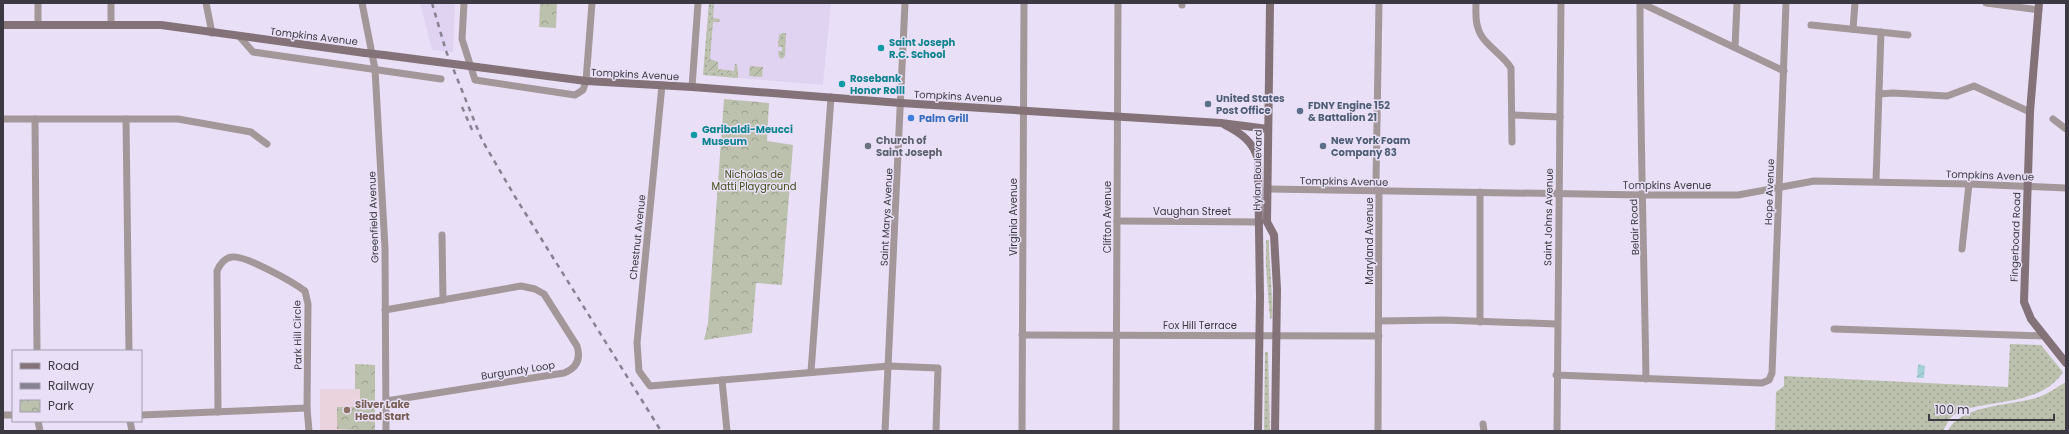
<svg xmlns="http://www.w3.org/2000/svg" width="2069" height="434" font-family="Poppins,sans-serif">
<style>
.built{fill:#dfd3f1}
.education{fill:#ebd3de}
.grass{fill:url(#grass-dots)}
.park{fill:url(#park-crowns)}
.garden{fill:url(#garden-furrows)}
.water{fill:url(#water-waves)}
.lines{fill:none;stroke-linecap:round;stroke-linejoin:round}
.street{stroke:#a3979a;stroke-width:7}
.secondary{stroke:#837277;stroke-width:8}
.rail{stroke:#878291;stroke-width:2.5;stroke-dasharray:5 5;stroke-linecap:butt}
.secondary-bridge{stroke:#837277;stroke-width:8}
.culture-dot{fill:#0f9aa8;stroke:#e9e0f7;stroke-width:1.5}
.service-dot{fill:#5c6f8a;stroke:#e9e0f7;stroke-width:1.5}
.shop-dot{fill:#3f7fe0;stroke:#e9e0f7;stroke-width:1.5}
.worship-dot{fill:#6b7280;stroke:#e9e0f7;stroke-width:1.5}
.education-dot{fill:#8d6e63;stroke:#e9e0f7;stroke-width:1.5}
.labels{text-anchor:middle;stroke-width:3;stroke-linejoin:round;paint-order:stroke}
.street-label{font-size:10px;fill:#3c3942;stroke:#e9e0f7}
.culture-label{font-size:10px;font-weight:bold;fill:#0d838f;stroke:#e9e0f7;text-anchor:start}
.service-label{font-size:10px;font-weight:bold;fill:#4e5e75;stroke:#e9e0f7;text-anchor:start}
.shop-label{font-size:10px;font-weight:bold;fill:#366cbe;stroke:#e9e0f7;text-anchor:start}
.worship-label{font-size:10px;font-weight:bold;fill:#5b616d;stroke:#e9e0f7;text-anchor:start}
.park-label{font-size:10px;fill:#454f1c;stroke:#e9e0f7}
.education-label{font-size:10px;font-weight:bold;fill:#785e54;stroke:#e9e0f7;text-anchor:start}
</style>
<defs>
<pattern id="grass-dots" width="8" height="8" patternUnits="userSpaceOnUse"><rect width="8" height="8" fill="#bcc1ae"/><path d="M2 2h.1M6 6h.1" fill="none" stroke="#9a9e8f" stroke-width="1.8" stroke-linecap="round"/></pattern>
<pattern id="park-crowns" width="20" height="18" patternUnits="userSpaceOnUse"><rect width="20" height="18" fill="#bcc1ae"/><path d="M2 6a3 3 0 1 1 6 0M12 15a3 3 0 1 1 6 0" fill="none" stroke="#9a9e8f"/></pattern>
<pattern id="garden-furrows" width="10" height="10" patternUnits="userSpaceOnUse"><rect width="10" height="10" fill="#bcc1ae"/><path d="M-1 1l2-2M0 10L10 0M9 11l2-2" fill="none" stroke="#9a9e8f"/></pattern>
<pattern id="water-waves" width="16" height="10" patternUnits="userSpaceOnUse"><rect width="16" height="10" fill="#a6d0d8"/><path d="M0 5q4-4 8 0t8 0" fill="none" stroke="#90b3bb"/></pattern>
</defs>
<rect width="100%" height="100%" fill="#e9e0f7"/>
<g class="built">
<polygon points="420,3 455,3 453,52 432,50"/>
<polygon points="709,3 831,3 823,85 703,75"/>
</g>
<polygon class="education" points="355,364 375,365 375,431 320,431 320,389 355,389"/>
<g class="grass">
<polygon points="709,3 712,3 707,71 738,74 738,78 703,75"/>
<polygon points="782,33 786,33 785,56 782,59 779,57 778,51 782,51 782,47 778,47 779,35"/>
<path d="M 1266,240 L 1269,240 C 1269,266 1273,292 1272,318 L 1270,319 L 1266,266 Z"/>
<path d="M 2010,344 L 2041,345 L 2063,372 C 2042,405 1992,400 1959,411 L 1950,418 L 1943,431 L 1775,431 L 1776,392 L 1784,386 L 1784,376 L 2008,387 Z"/>
<polygon points="1265,352 1268,352 1270,431 1264,431"/>
<path d="M 2066,382 L 2066,431 L 1948,431 C 1960,404 2014,406 2039,397 C 2049,393 2057,387 2066,382 Z"/>
</g>
<g class="park">
<polygon points="540,3 557,3 556,28 539,27"/>
<polygon points="724,99 769,103 767,141 793,145 782,285 756,283 752,333 704,340 708,323"/>
<polygon points="355,364 375,365 375,431 337,429 337,407 360,407 360,389 355,389"/>
</g>
<g class="garden">
<polygon points="712,3 714,3 713,18 720,19 719,22 713,22 710,59 718,62 718,69 734,71 735,64 737,64 738,74 707,71"/>
<polygon points="750,66 763,67 762,77 749,76"/>
</g>
<polygon class="water" points="1918,364 1925,366 1924,378 1917,378"/>
<g class="lines">
<g class="street">
<polyline points="38,3 38,24"/>
<polyline points="206,3 212,33"/>
<polyline points="362,3 375,69 385,248 386,431"/>
<polyline points="464,3 462,39 475,80 575,95 583,90 586,81 592,3"/>
<polyline points="1182,3 1182,5"/>
<path d="M 1476,3 C 1476,11 1475,20 1478,28 C 1482,44 1503,54 1511,68 L 1512,142"/>
<path d="M 1640,3 C 1640,128 1644,254 1646,379"/>
<polyline points="1641,3 1784,71"/>
<polyline points="1986,3 2039,10"/>
<polyline points="111,24 111,3"/>
<polyline points="1811,25 1908,35"/>
<polyline points="1853,29 1855,3"/>
<polyline points="239,36 253,52 441,79"/>
<polyline points="1735,47 1737,3"/>
<polyline points="662,85 637,343 639,371 650,386 889,366 938,368 936,431"/>
<polyline points="692,87 698,3"/>
<polyline points="1879,94 1893,93 1947,96 1974,86 2030,112"/>
<polyline points="1512,115 1560,117"/>
<polyline points="3,119 178,119 251,132 267,144"/>
<polyline points="35,119 37,351"/>
<polyline points="126,119 129,351"/>
<polyline points="2053,119 2066,129"/>
<polyline points="1876,181 1881,32"/>
<polyline points="1267,189 1643,195 1738,195 1814,181 1969,184 2066,188"/>
<polyline points="1480,192 1480,322"/>
<polyline points="1117,221 1260,222"/>
<polyline points="442,235 443,300"/>
<polyline points="1962,249 1969,184"/>
<path d="M 385,310 L 521,286 L 535,289 L 544,294 L 577,346 C 581,359 577,368 564,373 L 386,401"/>
<polyline points="1379,321 1443,320 1557,324"/>
<polyline points="1834,329 2044,336"/>
<polyline points="1022,335 1379,336"/>
<polyline points="811,372 831,97"/>
<polyline points="1556,375 1762,383 1769,380 1772,373 1786,3"/>
<polyline points="722,380 727,431"/>
<path d="M 218,412 L 217,271 C 220,264 224,258 232,257 C 245,255 293,282 305,291 L 308,304 L 307,408 L 309,431"/>
<polyline points="3,415 13,415"/>
<polyline points="141,415 307,408"/>
<polyline points="38,421 40,431"/>
<polyline points="130,421 132,431"/>
<polyline points="1483,424 1484,431"/>
<polyline points="885,431 905,3"/>
<polyline points="1022,431 1024,3"/>
<polyline points="1116,431 1118,3"/>
<polyline points="1378,431 1379,192 1376,181 1379,3"/>
<polyline points="1557,431 1561,3"/>
</g>
<g class="secondary">
<polyline points="1270,3 1267,222 1274,235 1277,289 1275,431"/>
<polyline points="2039,3 2030,112 2024,302 2031,319 2066,363"/>
<polyline points="3,25 161,25 365,53"/>
<polyline points="384,55 438,62"/>
<polyline points="477,67 586,81 692,87 901,103 1221,123 1268,129"/>
<path d="M 1225,125 C 1241,133 1255,143 1258,161 L 1260,297 L 1258,431"/>
</g>
<g class="rail">
<polyline points="432,3 446,51 482,140 514,195 661,431"/>
<polyline points="462,107 473,132"/>
</g>
<g class="secondary-bridge">
<polyline points="365,53 384,55"/>
<polyline points="438,62 477,67"/>
</g>
</g>
<g class="culture-dot">
<circle cx="881" cy="48" r="4"/>
<circle cx="842" cy="84" r="4"/>
<circle cx="694" cy="135" r="4"/>
</g>
<g class="service-dot">
<circle cx="1208" cy="104" r="4"/>
<circle cx="1300" cy="111" r="4"/>
<circle cx="1323" cy="146" r="4"/>
</g>
<circle class="shop-dot" cx="911" cy="118" r="4"/>
<circle class="worship-dot" cx="868" cy="146" r="4"/>
<circle class="education-dot" cx="347" cy="410" r="4"/>
<g class="labels">
<g class="street-label">
<text transform="translate(314 36) rotate(7)" y="4">Tompkins Avenue</text>
<text transform="translate(635 74) rotate(3)" y="4">Tompkins Avenue</text>
<text transform="translate(958 96) rotate(3)" y="4">Tompkins Avenue</text>
<text transform="translate(1257 170) rotate(-89)" y="4">Hylan Boulevard</text>
<text transform="translate(1990 175) rotate(2)" y="4">Tompkins Avenue</text>
<text transform="translate(1344 181) rotate(1)" y="4">Tompkins Avenue</text>
<text x="1667" y="189">Tompkins Avenue</text>
<text transform="translate(1769 192) rotate(-88)" y="4">Hope Avenue</text>
<text x="1192" y="215">Vaughan Street</text>
<text transform="translate(373 217) rotate(-92)" y="4">Greenfield Avenue</text>
<text transform="translate(886 217) rotate(-87)" y="4">Saint Marys Avenue</text>
<text transform="translate(1013 217) rotate(-90)" y="4">Virginia Avenue</text>
<text transform="translate(1107 217) rotate(-90)" y="4">Clifton Avenue</text>
<text transform="translate(1548 217) rotate(-89)" y="4">Saint Johns Avenue</text>
<text transform="translate(1634 227) rotate(-92)" y="4">Belair Road</text>
<text transform="translate(637 237) rotate(-84)" y="4">Chestnut Avenue</text>
<text transform="translate(2015 237) rotate(-88)" y="4">Fingerboard Road</text>
<text transform="translate(1369 241) rotate(-90)" y="4">Maryland Avenue</text>
<text x="1200" y="329">Fox Hill Terrace</text>
<text transform="translate(297 335) rotate(-91)" y="4">Park Hill Circle</text>
<text transform="translate(518 370) rotate(-9)" y="4">Burgundy Loop</text>
</g>
<g class="culture-label">
<text x="889" y="46">Saint Joseph<tspan x="889" dy="12">R.C. School</tspan></text>
<text x="850" y="82">Rosebank<tspan x="850" dy="12">Honor Rolll</tspan></text>
<text x="702" y="133">Garibaldi-Meucci<tspan x="702" dy="12">Museum</tspan></text>
</g>
<g class="service-label">
<text x="1216" y="102">United States<tspan x="1216" dy="12">Post Office</tspan></text>
<text x="1308" y="109">FDNY Engine 152<tspan x="1308" dy="12">&amp; Battalion 21</tspan></text>
<text x="1331" y="144">New York Foam<tspan x="1331" dy="12">Company 83</tspan></text>
</g>
<g class="shop-label">
<text x="919" y="122">Palm Grill</text>
</g>
<g class="worship-label">
<text x="876" y="144">Church of<tspan x="876" dy="12">Saint Joseph</tspan></text>
</g>
<g class="park-label">
<text x="754" y="178">Nicholas de<tspan x="754" dy="12">Matti Playground</tspan></text>
</g>
<g class="education-label">
<text x="355" y="408">Silver Lake<tspan x="355" dy="12">Head Start</tspan></text>
</g>
</g>
<rect width="2069" height="434" fill="none" stroke="#3c3942" stroke-width="8"/>
<rect x="12" y="350" width="130" height="72" fill="#e9e0f7" stroke="#a49daf"/>
<rect x="20" y="363" width="20" height="6" fill="#837277" stroke="#a49daf"/>
<text x="48" y="370" font-size="12" fill="#3c3942">Road</text>
<rect x="20" y="383" width="20" height="6" fill="#878291" stroke="#a49daf"/>
<text x="48" y="390" font-size="12" fill="#3c3942">Railway</text>
<rect x="20" y="400" width="20" height="12" fill="url(#park-crowns)" stroke="#a49daf"/>
<text x="48" y="410" font-size="12" fill="#3c3942">Park</text>
<path d="M1929 414v6h125v-6" fill="none" stroke="#3c3942" stroke-width="2"/>
<text x="1935" y="414" font-size="12" fill="#3c3942" stroke="#e9e0f7" stroke-width="3" paint-order="stroke">100 m</text>
</svg>
